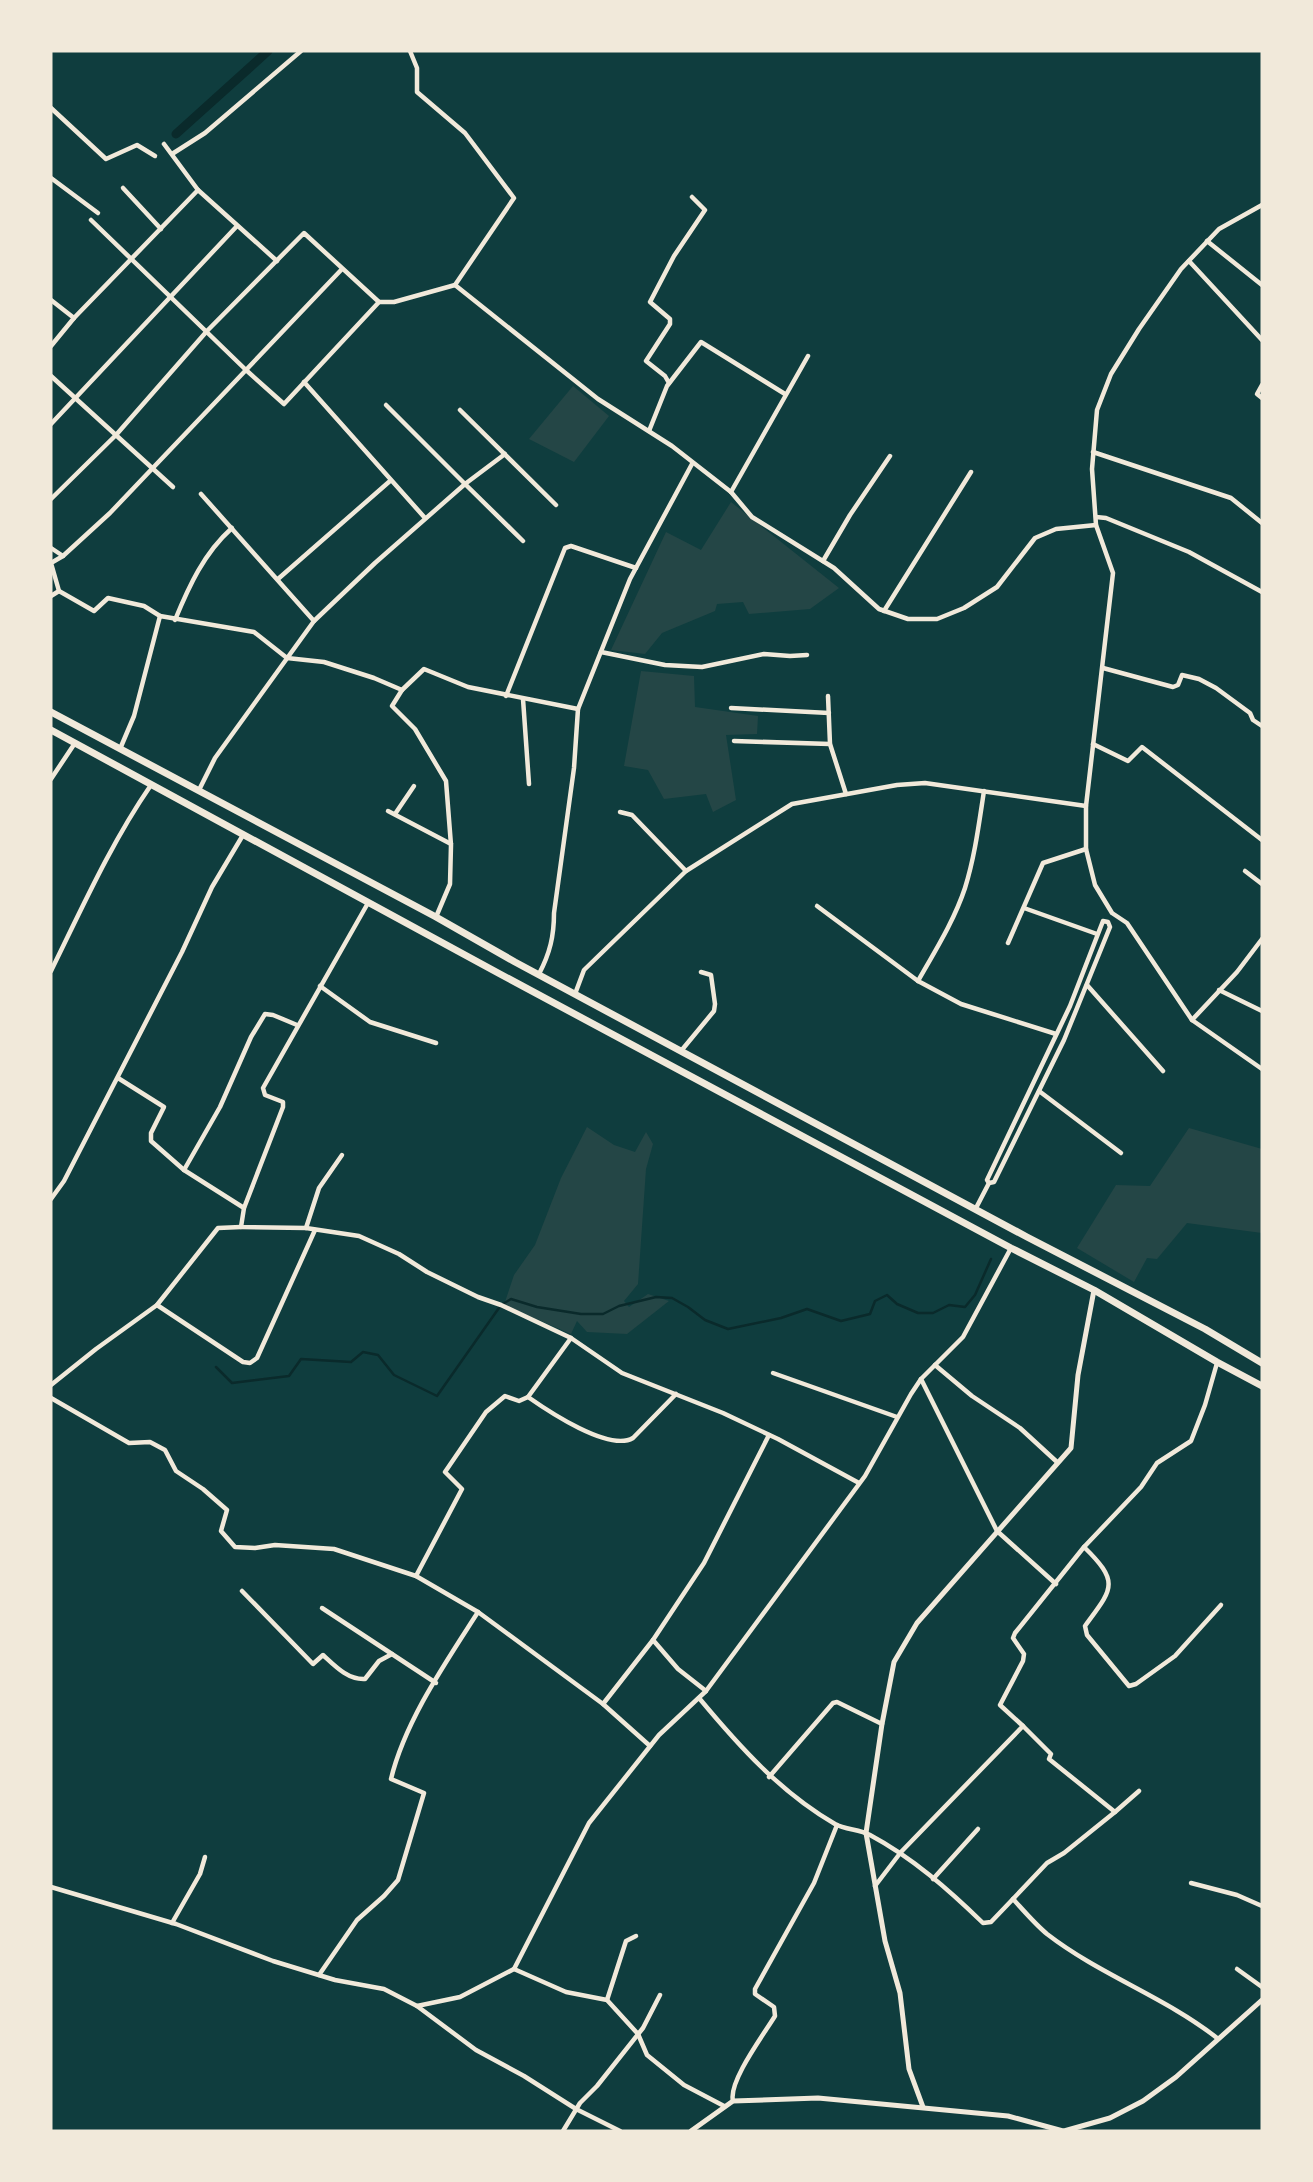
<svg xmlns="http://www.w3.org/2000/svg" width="1313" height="2182" font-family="Lato,sans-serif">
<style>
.green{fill:#244646}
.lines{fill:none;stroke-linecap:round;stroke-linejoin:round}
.stream{stroke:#0a2a2b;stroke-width:2.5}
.canal{stroke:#0a2a2b;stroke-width:9}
.minor{stroke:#f1e9da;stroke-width:4.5}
.tertiary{stroke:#f1e9da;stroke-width:5}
.trunk{stroke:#f1e9da;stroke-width:7}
</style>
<rect width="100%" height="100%" fill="#0f3d3e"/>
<g class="green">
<polygon points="573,386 609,416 574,462 529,439"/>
<polygon points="731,502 839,588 810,609 749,614 743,602 717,604 715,611 662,633 645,654 611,650 666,532 701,550"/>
<polygon points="641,671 694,676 695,707 758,716 757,734 726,735 736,800 713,812 706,794 664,799 648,770 624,766"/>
<polygon points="587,1127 614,1145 635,1152 646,1132 653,1144 646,1169 638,1284 624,1301 629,1307 648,1294 669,1301 627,1334 587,1332 577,1321 571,1334 504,1305 514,1275 535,1245 561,1178"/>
<polygon points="1189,1128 1262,1149 1262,1233 1187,1223 1157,1259 1147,1258 1134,1282 1077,1248 1116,1185 1150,1186"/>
</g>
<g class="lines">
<polyline class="stream" points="216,1367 232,1383 289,1376 301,1359 351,1362 363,1352 378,1355 394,1375 437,1396 501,1305 511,1299 537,1307 581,1314 603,1314 619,1306 656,1297 672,1298 688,1307 705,1320 728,1329 781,1318 807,1309 841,1321 870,1314 875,1301 887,1295 897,1304 918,1313 933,1313 949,1305 965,1307 975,1295 991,1259"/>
<polyline class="canal" points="176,134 268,51"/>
<g class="minor">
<polyline points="410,51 417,68 417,92 465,133 514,198 455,285 598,399 672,446 731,492 752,517 834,568 879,609 908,619 937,619 964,608 997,587 1035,538 1056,529 1096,525"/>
<polyline points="51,108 106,159 137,145 155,156"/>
<polyline points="172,154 205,133 301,51"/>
<polyline points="51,178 98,213"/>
<polyline points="123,188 161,229"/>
<polyline points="198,190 277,261"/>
<polyline points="1262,205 1219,229 1181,269 1139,329 1111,374 1097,410 1092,469 1096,525 1113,573 1086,806 1086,849 1095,885 1112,913 1127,923 1192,1020 1262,1069"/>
<polyline points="91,220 246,370 342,269"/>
<polyline points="1207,241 1262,285"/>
<polyline points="1189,261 1262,340"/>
<polyline points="51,300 74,318"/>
<polyline points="379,302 394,302 455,285"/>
<polyline points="51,346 74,318 198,190 164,144"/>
<polyline points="51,376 173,487"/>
<polyline points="304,382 425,518"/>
<polyline points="669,383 665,376 646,361 670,324 670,319 650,302 674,256 705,210 692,197"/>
<polyline points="1262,385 1257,394 1262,398"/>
<polyline points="386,405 465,484 505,454"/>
<polyline points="460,410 556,505"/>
<polyline points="51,424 237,226"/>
<polyline points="649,431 667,386 701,342 785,394"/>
<polyline points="1093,452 1231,498 1262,523"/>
<polyline points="731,492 808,356"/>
<polyline points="201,494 314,621"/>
<polyline points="51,499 116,435 207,331 304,233 379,302 284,404 246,370 110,513 63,556 51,563 59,591 94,611 108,598 144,606 160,616"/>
<polyline points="1096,517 1106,518 1189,552 1262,592"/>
<polyline points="51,548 63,556"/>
<polyline points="823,561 850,515 890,456"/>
<polyline points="278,579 390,481"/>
<polyline points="51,596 59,591"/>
<polyline points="884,611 971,472"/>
<path d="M 175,620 C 189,586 204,553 232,528"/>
<polyline points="601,652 665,665 702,667 764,654 790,656 807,655"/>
<polyline points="1103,668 1173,687 1178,685 1182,675 1199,679 1216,688 1250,713 1253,720 1262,726"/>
<polyline points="402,690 392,706 415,729 446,781 451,845 450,884 436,917"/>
<polyline points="506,696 565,548 571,546 636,568"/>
<polyline points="828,696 830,744 846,794"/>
<polyline points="523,699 529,784"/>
<polyline points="731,708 829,713"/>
<polyline points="734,741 830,744"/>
<polyline points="1093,744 1128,761 1142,747 1262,840"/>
<polyline points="120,749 134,716 160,616 254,632 287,658 324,662 374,678 402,690 424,669 468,687 578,709"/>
<polyline points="51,779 75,743"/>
<polyline points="199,790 215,758 314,621 375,563 465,484 523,541"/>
<path d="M 984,791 C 979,823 975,856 965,888 C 954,921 935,951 918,981 L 961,1004 L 1056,1034"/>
<polyline points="388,811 451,844"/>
<polyline points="620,812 632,815 686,871"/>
<polyline points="395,814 414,786"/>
<polyline points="1245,871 1262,884"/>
<polyline points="368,903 263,1088 265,1095 283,1102 283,1107 244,1208 241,1227 306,1228 359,1236 399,1254 427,1272 478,1297 501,1305 571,1338 622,1373 723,1413 778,1439 859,1483"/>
<polyline points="817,906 918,981"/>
<polyline points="1024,908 1097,934"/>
<polygon points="1103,921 1108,922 1110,927 1064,1040 994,1182 989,1183 987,1180 1070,1006"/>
<polyline points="1008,943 1043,863 1086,849"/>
<path d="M 51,971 C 82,908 111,843 151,785"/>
<path d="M 539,974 C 550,953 554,936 554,913 L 574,768 L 578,709 L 630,579 L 692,464"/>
<polyline points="1087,985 1163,1071"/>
<polyline points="320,986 370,1022 436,1043"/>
<polyline points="1219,990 1262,1011"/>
<polyline points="575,994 584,970 686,871 792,804 897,785 925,783 1086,806"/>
<polyline points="1192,1020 1237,972 1262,939"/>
<polyline points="681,1051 714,1011 715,1004 711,975 701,972"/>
<polyline points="118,1078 164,1107 151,1133 151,1141 184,1170 244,1208"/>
<polyline points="1039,1091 1121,1153"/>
<polyline points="184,1170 220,1107 251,1037 265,1014 273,1015 297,1025"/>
<polyline points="51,1199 64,1181 182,952 212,887 243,835"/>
<polyline points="976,1208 989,1183"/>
<polyline points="306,1228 319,1188 342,1155"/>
<polyline points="157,1305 243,1362 250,1363 257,1358 315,1230"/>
<polyline points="935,1365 972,1396 1020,1428 1057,1462"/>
<polyline points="773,1373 897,1417"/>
<polyline points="921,1379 997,1531 1056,1584"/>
<polyline points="51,1385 96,1349 157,1305 218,1228 241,1227"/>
<path d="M 528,1397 C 548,1411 609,1452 633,1438 L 676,1394"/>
<polyline points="51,1398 129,1443 150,1442 165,1450 176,1471 203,1489 227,1510 221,1531 235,1547 255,1548 275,1545 334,1549 416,1576 478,1612"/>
<path d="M 1084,1547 C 1121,1583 1112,1589 1085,1626 L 1087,1635 L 1129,1686 L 1136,1684 L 1175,1656 L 1221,1605"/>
<polyline points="416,1576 462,1489 445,1472 486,1412 505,1396 519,1401 528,1397 571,1338"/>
<path d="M 242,1591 L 313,1664 L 323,1655 C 335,1666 348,1680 365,1679 L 379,1661 L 392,1654"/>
<polyline points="322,1608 436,1683"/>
<polyline points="653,1640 704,1563 769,1435"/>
<path d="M 699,1698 C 739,1746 780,1792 835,1824 C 846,1830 859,1829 870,1835 C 913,1858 949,1890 983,1923 L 991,1922 L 1013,1899 C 1024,1911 1035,1924 1047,1934 C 1100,1975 1165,1997 1217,2038"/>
<polyline points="603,1704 653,1640 678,1669 706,1691"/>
<polyline points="1023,1726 1051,1754 1049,1759 1115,1812 1139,1791"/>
<polyline points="769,1777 833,1703 837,1702 882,1724"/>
<polyline points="933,1879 978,1829"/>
<polyline points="1191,1883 1237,1895 1262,1906"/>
<polyline points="875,1886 901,1852 1023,1726 1000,1705 1023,1661 1024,1654 1013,1638 1015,1633 1084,1547 1141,1487 1157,1463 1191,1441 1205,1405 1217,1363"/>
<polyline points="51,1887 176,1924 273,1961 335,1980 384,1989 417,2006 476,2050 524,2076 576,2109 620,2131"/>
<polyline points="1013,1899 1047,1863 1064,1853 1115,1812"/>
<polyline points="172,1923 200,1874 205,1857"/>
<polyline points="514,1969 566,1992 607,2000 638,2034 647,2055 684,2085 724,2106"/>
<polyline points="1237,1969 1262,1987"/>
<path d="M 319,1975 L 357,1920 L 384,1896 L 398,1880 L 424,1793 L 391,1779 C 405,1721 446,1662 478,1612 L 603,1704 L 650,1746"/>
<polyline points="607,2000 626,1941 636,1936"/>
<polyline points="417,2006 460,1997 514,1969 589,1823 659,1735 706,1691 865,1476 911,1394 921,1379 963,1337 1011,1248"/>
<path d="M 733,2101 C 728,2082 764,2034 775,2016 L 774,2007 L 755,1994 L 755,1989 L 814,1883 L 837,1825"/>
<polyline points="563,2131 580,2103 597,2086 643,2028 660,1995"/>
</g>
<g class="tertiary">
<polyline points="923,2107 909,2069 900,1993 885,1941 866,1833 882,1724 894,1662 917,1623 1071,1448 1078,1375 1094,1290"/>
<polyline points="691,2131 733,2101 818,2098 1008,2116 1063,2131"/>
<polyline points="1064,2131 1110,2118 1143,2101 1176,2077 1262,2000"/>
</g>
<g class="trunk">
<polyline points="51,712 436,917 515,962 1027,1237 1205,1329 1262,1363"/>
<polyline points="51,730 500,974 1011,1248 1094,1290 1217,1362 1262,1386"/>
</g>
</g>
<rect width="1313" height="2182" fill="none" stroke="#f1e9da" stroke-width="105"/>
</svg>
